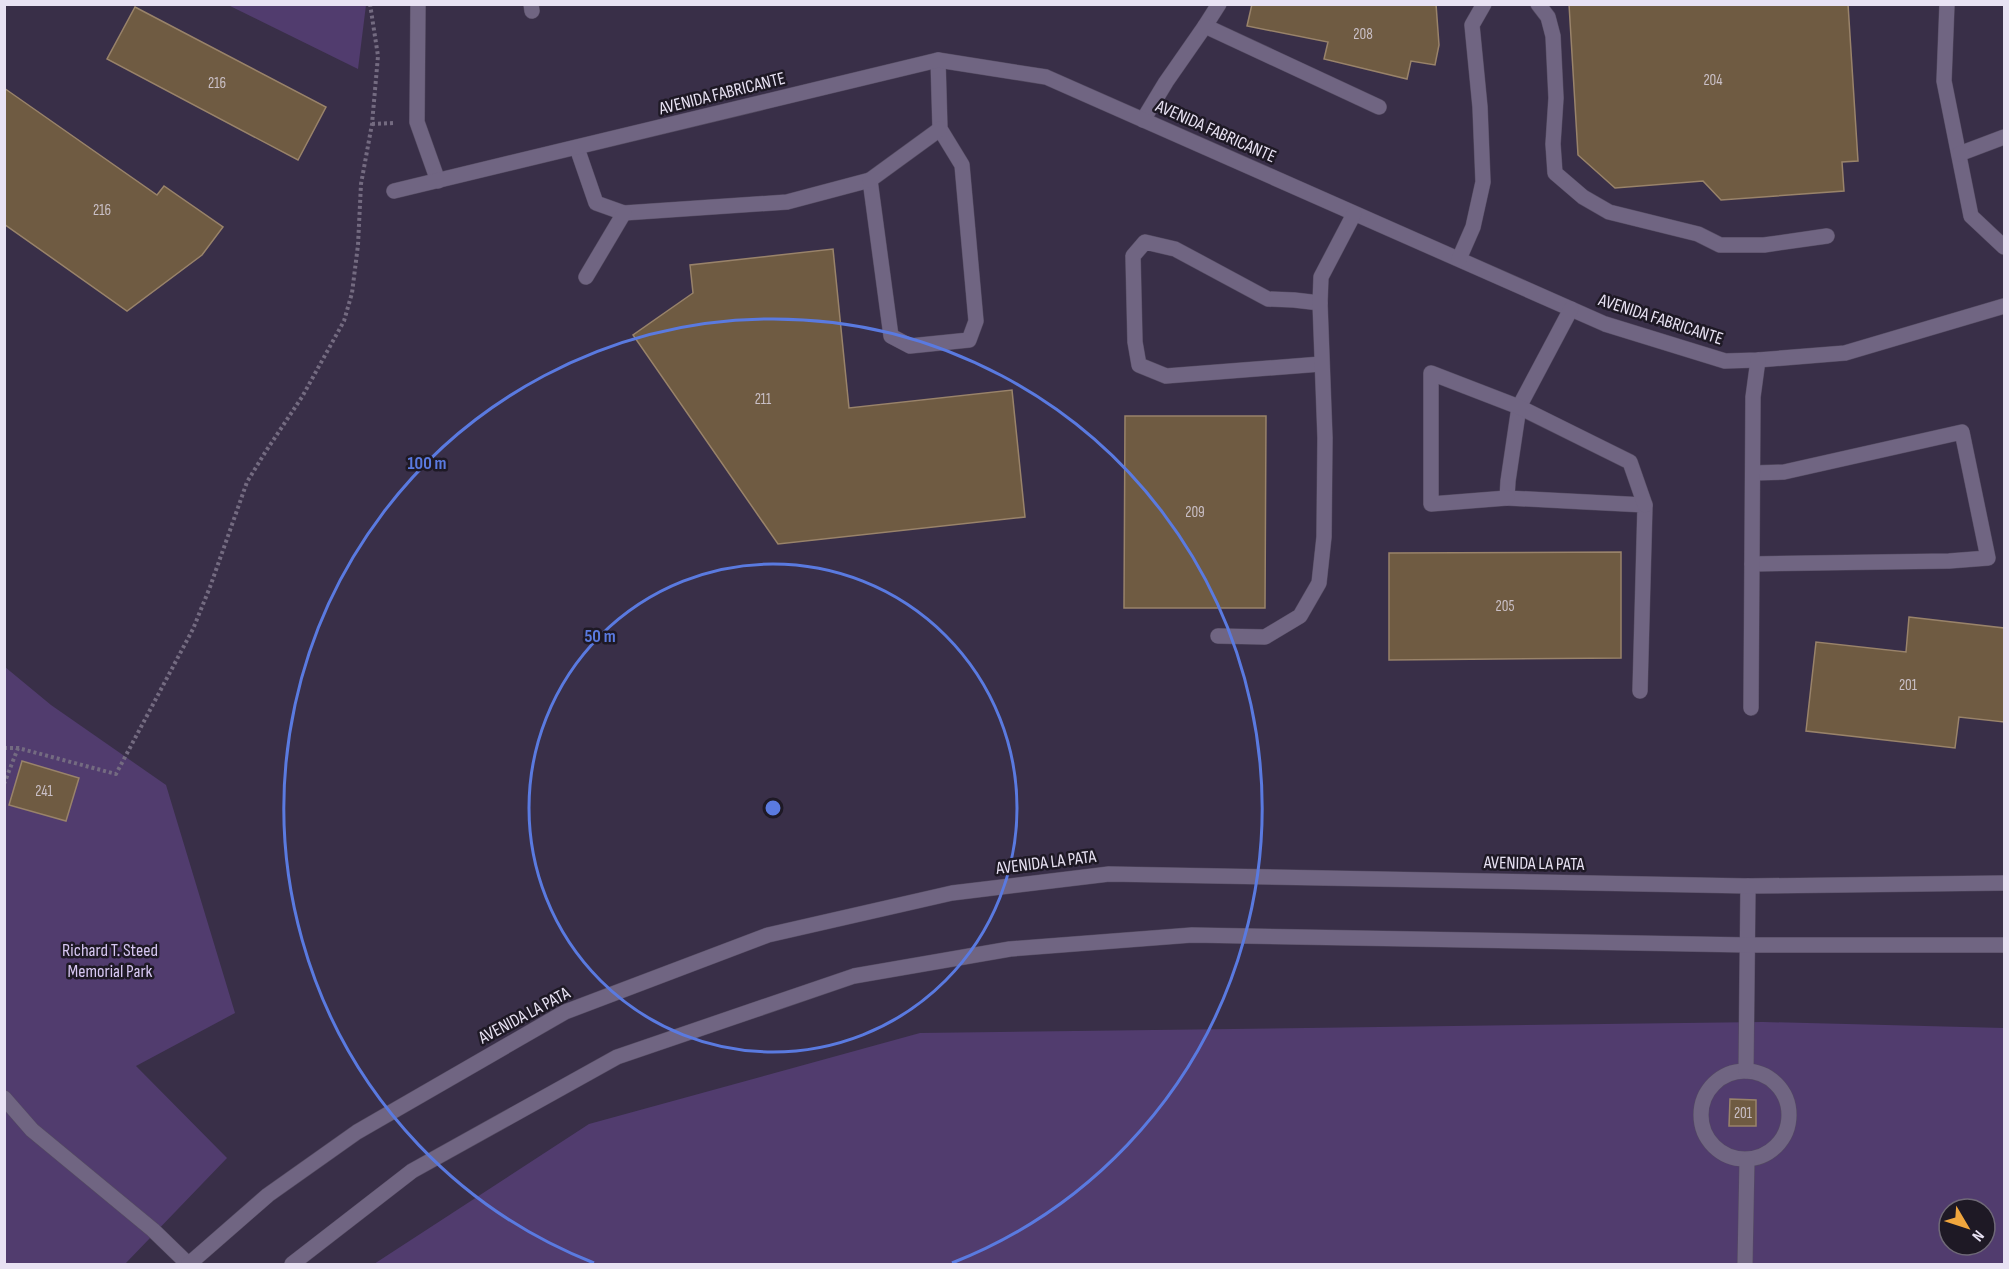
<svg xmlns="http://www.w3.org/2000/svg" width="2009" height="1269" font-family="'Sofia Sans Condensed',sans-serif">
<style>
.green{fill:#513c6e;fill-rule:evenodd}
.building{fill:#6f5b42;stroke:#99836a;stroke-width:1.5}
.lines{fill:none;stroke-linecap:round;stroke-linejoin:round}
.lane-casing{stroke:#544b61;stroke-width:16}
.secondary-casing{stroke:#544b61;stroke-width:16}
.path{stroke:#746b81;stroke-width:4;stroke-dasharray:3 3;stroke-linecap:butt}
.lane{stroke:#706582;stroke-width:15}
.secondary{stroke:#706582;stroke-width:15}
.ring{fill:none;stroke:#5a7ae0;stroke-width:3}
.labels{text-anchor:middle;stroke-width:5;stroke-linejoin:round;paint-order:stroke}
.number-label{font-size:15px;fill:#cac0c7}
.street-label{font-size:18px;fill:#e8e2f3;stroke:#1e1925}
.park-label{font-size:18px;fill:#d7c7f2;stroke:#1e1925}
.centre{fill:#5a7ae0;stroke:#1e1925;stroke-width:3}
.ring-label{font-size:18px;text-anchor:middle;font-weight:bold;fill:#5a7ae0;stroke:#1e1925;stroke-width:5;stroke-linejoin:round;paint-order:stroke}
</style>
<rect width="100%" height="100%" fill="#392f48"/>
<g class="green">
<polygon points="228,5 366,5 358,69"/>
<polygon points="5,667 51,705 166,785 235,1013 136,1066 227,1158 125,1264 5,1264"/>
<path d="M 1763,1022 L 2004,1028 L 2004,1264 L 374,1264 L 589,1124 L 920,1033 ZM 1949,1209 L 1985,1209 L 1985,1245 L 1949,1245 Z"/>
</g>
<g class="building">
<polygon points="1252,4 1436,4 1439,45 1435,65 1411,61 1407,79 1324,59 1328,42 1247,26"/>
<polygon points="1569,4 1848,4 1858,161 1842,162 1844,191 1721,200 1703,181 1615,188 1578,155"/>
<polygon points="135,7 326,107 298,160 107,59"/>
<polygon points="4,88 157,195 164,186 223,227 202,255 127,311 4,224"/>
<polygon points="833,249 849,408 1012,390 1025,517 778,544 633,335 693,293 690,265"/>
<polygon points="1125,416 1266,416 1265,608 1124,608"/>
<polygon points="1621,552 1621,658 1389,660 1389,553"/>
<polygon points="1909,617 2004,628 2004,722 1959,717 1955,748 1806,731 1816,642 1906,652"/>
<polygon points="22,761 79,778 66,821 9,805"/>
<polygon points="1730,1099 1756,1100 1756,1126 1729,1126"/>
</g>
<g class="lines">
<g class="lane-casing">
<g id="lane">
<polyline points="418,4 417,122 438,181"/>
<polyline points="531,4 532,11"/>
<polyline points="1538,4 1548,17 1553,36 1556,98 1553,144 1555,173 1583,197 1609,212 1698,234 1720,245 1764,245 1827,236"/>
<polyline points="1947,4 1944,81 1971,216 2004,247"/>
<polyline points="1205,26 1219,4"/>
<polyline points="1143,120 1166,82 1205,26 1379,107"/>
<polyline points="577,148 596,203 624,213 787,202 870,180 891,336 910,346 969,340 976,321 962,165 940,129 938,60"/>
<polyline points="1959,154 2004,137"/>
<polyline points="870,180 940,129"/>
<polyline points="394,191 938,60 1046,77 1605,324 1725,361 1758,360 1845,353 2004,306"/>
<polyline points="1459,259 1473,227 1483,182 1480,107 1472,25 1484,4"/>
<polyline points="586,277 624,213"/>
<polyline points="1320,303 1294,300 1268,299 1175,249 1145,242 1133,256 1135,342 1139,365 1166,376 1321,364"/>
<polyline points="1571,309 1519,407 1508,481 1507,498 1645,505 1640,691"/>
<polyline points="1507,498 1431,504 1431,373 1519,407 1630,462 1645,505"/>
<polyline points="1752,564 1949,561 1988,558 1962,432 1784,472 1753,473"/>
<polyline points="1218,636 1265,637 1300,616 1319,583 1324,537 1325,438 1320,303 1321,277 1354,214"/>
<polyline points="1751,708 1753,397 1758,360"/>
<circle cx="1745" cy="1115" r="44"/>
<polyline points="1746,1071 1748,886"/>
<polyline points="4,1098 32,1130 153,1230 188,1264"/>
<polyline points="1745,1264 1747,1160"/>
</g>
</g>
<g class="secondary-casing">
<g id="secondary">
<polyline points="189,1264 268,1195 357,1132 565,1012 768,935 952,893 1109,874 1748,886 2004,883"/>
<polyline points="292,1264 412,1171 617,1057 854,976 1010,949 1192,935 1748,945 2004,945"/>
</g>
</g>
<g class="path">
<polyline points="372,124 395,123"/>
<polyline points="4,748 18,748 116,774 193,629 210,587 247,482 266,451 302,397 344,321 352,293 358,245 361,184 372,124 378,56 370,4"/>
<polyline points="4,784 18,748"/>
</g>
<use href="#lane" class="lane"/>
<use href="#secondary" class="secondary"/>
</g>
<g class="ring">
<circle cx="773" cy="808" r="244"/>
<path d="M594 1263A489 489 0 1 1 952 1263"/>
</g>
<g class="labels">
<g class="number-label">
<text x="1363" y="39">208</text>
<text x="1713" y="85">204</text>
<text x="217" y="88">216</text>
<text x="102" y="215">216</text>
<text x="763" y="404">211</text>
<text x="1195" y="517">209</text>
<text x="1505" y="611">205</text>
<text x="1908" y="690">201</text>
<text x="44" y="796">241</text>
<text x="1743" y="1118">201</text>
</g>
<g class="street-label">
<text transform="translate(722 93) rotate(-14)" y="6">AVENIDA FABRICANTE</text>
<text transform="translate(1216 131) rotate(24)" y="6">AVENIDA FABRICANTE</text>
<text transform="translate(1661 319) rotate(18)" y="6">AVENIDA FABRICANTE</text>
<text transform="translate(1046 862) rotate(-7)" y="6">AVENIDA LA PATA</text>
<text transform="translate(1534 863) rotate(1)" y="6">AVENIDA LA PATA</text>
<text transform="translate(524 1015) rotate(-28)" y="6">AVENIDA LA PATA</text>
</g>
<g class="park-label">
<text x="110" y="956">Richard T. Steed<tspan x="110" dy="21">Memorial Park</tspan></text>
</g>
</g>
<circle cx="773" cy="808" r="9" class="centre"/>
<g class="ring-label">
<text x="427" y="469">100 m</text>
<text x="600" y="642">50 m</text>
</g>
<rect width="2009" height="1269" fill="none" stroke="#e8e2f3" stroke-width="12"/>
<g transform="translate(1967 1227) rotate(129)"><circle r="28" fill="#1e1925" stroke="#6f6977" stroke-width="1.5"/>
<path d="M0-4.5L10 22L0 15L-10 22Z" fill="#f0a63e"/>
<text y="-9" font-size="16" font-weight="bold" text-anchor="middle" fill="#e8e2f3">N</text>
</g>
</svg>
